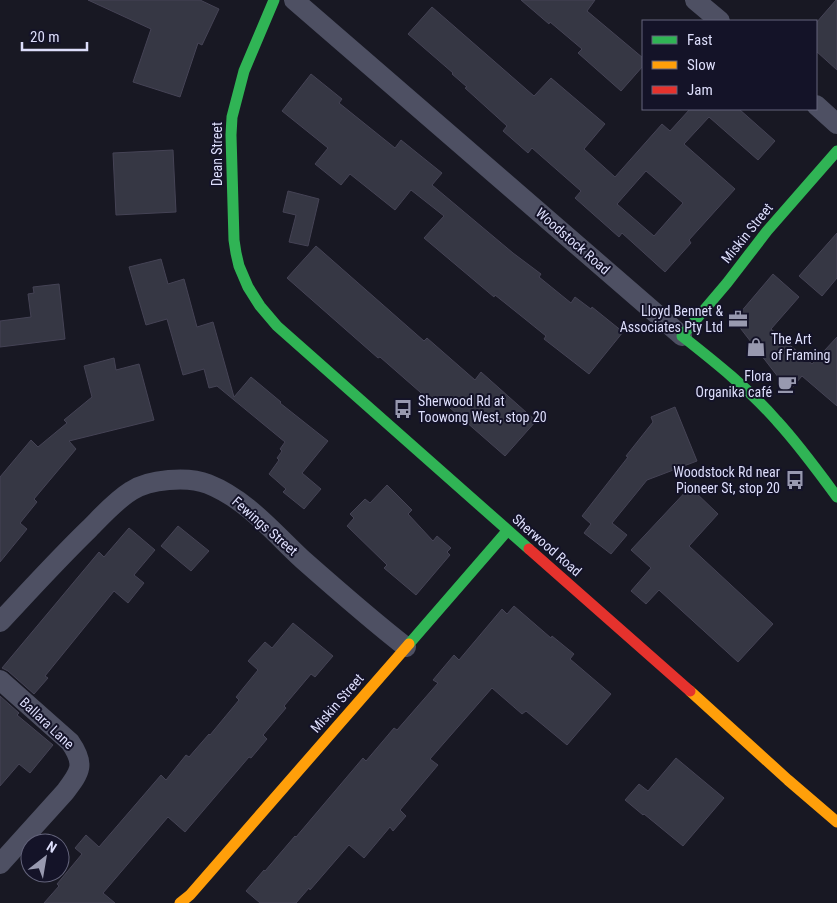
<svg xmlns="http://www.w3.org/2000/svg" width="837" height="903" font-family="'Roboto Condensed',sans-serif">
<style>
.building{fill:#363744;stroke:#454355;fill-rule:evenodd}
.lines{fill:none;stroke-linecap:round;stroke-linejoin:round}
.street{stroke:#4e5063;stroke-width:20}
.fast{stroke:#30b455;stroke-width:11}
.slow{stroke:#ff9f0a;stroke-width:11}
.jam{stroke:#e5322d;stroke-width:11}
.labels{text-anchor:middle;stroke-width:4;stroke-linejoin:round;paint-order:stroke}
.street-label{font-size:14px;fill:#dddefb;stroke:#141328}
.poi-label{font-size:14px;fill:#dddefb;stroke:#141328;text-anchor:end}
</style>
<rect width="100%" height="100%" fill="#181823"/>
<g class="building">
<polygon points="88,0 200,0 219,9 202,45 198,43 180,97 133,82 151,29"/>
<polygon points="521,0 595,0 587,11 643,58 643,66 621,91 578,53 582,49 550,22 549,24"/>
<polygon points="836,0 837,0 837,70 816,51 816,23"/>
<path d="M 432,7 L 534,96 L 551,78 L 605,124 L 584,149 L 615,177 L 662,124 L 670,131 L 690,109 L 739,109 L 775,141 L 758,160 L 709,117 L 684,144 L 735,189 L 689,240 L 691,243 L 665,272 L 622,233 L 619,237 L 575,198 L 581,191 L 532,148 L 528,153 L 503,131 L 507,126 L 465,88 L 467,87 L 452,74 L 453,73 L 408,34 ZM 646,171 L 683,203 L 654,236 L 617,204 Z"/>
<polygon points="311,74 342,99 339,103 395,148 401,140 442,173 432,185 513,253 541,274 539,277 571,303 575,297 591,309 592,307 623,332 589,374 544,339 546,336 525,319 495,295 494,297 424,238 444,216 411,190 395,210 350,174 341,185 315,164 328,148 282,111"/>
<polygon points="173,150 176,212 116,215 113,153"/>
<polygon points="288,191 319,199 308,246 289,242 296,215 283,212"/>
<polygon points="837,233 837,278 822,296 799,276"/>
<polygon points="316,246 424,341 427,338 475,380 481,372 536,421 505,456 441,400 436,406 380,357 378,358 287,278"/>
<polygon points="161,259 168,284 184,279 197,327 213,322 234,397 251,377 281,402 280,403 328,441 302,473 321,489 304,509 283,492 286,489 269,474 279,460 277,458 282,451 280,449 285,442 217,386 209,388 204,369 183,375 167,319 146,325 129,267"/>
<polygon points="773,274 799,297 771,329 812,364 837,337 837,406 802,376 789,391 734,320"/>
<polygon points="59,284 65,339 0,347 0,321 31,317 28,294 34,293 33,287"/>
<polygon points="114,358 116,370 139,364 154,420 69,441 76,449 34,499 37,502 20,523 27,529 0,562 0,477 31,440 38,447 67,423 64,420 92,397 84,366"/>
<polygon points="675,407 697,461 647,480 612,523 627,535 611,554 584,533 591,524 582,516 628,457 626,456 653,422 651,417"/>
<polygon points="387,485 412,510 408,514 433,541 437,536 451,548 447,552 450,555 416,595 384,568 387,565 347,526 354,518 350,514 365,499 370,503"/>
<polygon points="690,487 718,514 689,546 773,624 738,662 659,590 646,604 631,591 651,568 631,550"/>
<polygon points="178,526 209,551 191,571 161,546"/>
<polygon points="129,528 155,550 134,575 144,583 128,603 114,591 45,676 48,678 34,694 8,671 2,668 99,552 104,557"/>
<polygon points="514,606 551,638 552,636 574,654 570,659 611,694 567,745 526,711 522,714 492,688 430,759 438,765 400,810 406,816 393,831 390,827 364,858 349,845 310,890 309,888 296,903 260,903 246,891 264,870 265,871 295,836 296,837 363,758 366,761 394,728 397,730 438,683 433,680 454,655 459,660 502,609 507,614"/>
<polygon points="293,623 333,656 315,677 311,674 284,706 286,708 263,735 267,739 251,758 249,757 185,832 168,817 103,893 115,903 44,903 59,886 57,884 82,854 75,848 86,835 99,847 161,775 166,780 186,755 189,757 209,734 210,735 239,700 236,697 258,670 248,661 265,642 272,648"/>
<polygon points="0,696 19,713 17,715 53,745 30,773 19,764 0,786"/>
<polygon points="676,758 724,798 683,846 644,814 643,815 625,800 639,784 648,791"/>
</g>
<g class="lines">
<g class="street">
<polyline points="294,0 682,336"/>
<polyline points="695,0 720,21"/>
<polyline points="816,105 837,124"/>
<path d="M 0,622 C 29,591 58,559 89,529 C 102,516 115,501 131,491 C 149,479 188,476 208,484 C 246,499 273,532 302,559 C 336,589 370,619 406,647"/>
<path d="M 0,680 L 70,742 C 86,765 80,772 65,792 L 0,864"/>
</g>
<g class="fast">
<polyline points="274,0 244,71 232,117 231,135 234,240 236,253 239,266 248,287 260,306 277,326 529,549"/>
<path d="M 837,151 L 767,231 L 727,283 L 682,336 C 715,362 749,389 777,421 C 799,445 818,471 837,497"/>
<polyline points="409,644 507,531"/>
</g>
<g class="slow">
<polyline points="690,691 788,780 837,822"/>
<polyline points="180,903 190,895 409,644"/>
</g>
<polyline class="jam" points="529,549 690,691"/>
</g>
<defs>
<g id="office-bare" transform="scale(1.5)"><path d="M-6-3h4V-5.5h4V-3h4V5H-6ZM-1-4.5V-3h2v-1.5ZM-6 0V1H6V0Z" fill="#9899af" stroke="#141328" stroke-width="2.5" paint-order="stroke"/></g>
<g id="shop-bare" transform="scale(1.5)"><path d="M-5-2.5h2.3a2.7 3.5 0 0 1 5.4 0H5L5.5 6h-11ZM-1.5-2.5h3a1.5 2.3 0 0 0-3 0Z" fill="#9899af" stroke="#141328" stroke-width="2.5" paint-order="stroke"/></g>
<g id="cafe-bare" transform="scale(1.5)"><path d="M-5.5-4.5H6V0H3Q3 3.5 0 3.5H-2.5Q-5.5 3.5-5.5 0ZM3-3.2v2h1.7v-2ZM-6 4.5H4V6H-6Z" fill="#9899af" stroke="#141328" stroke-width="2.5" paint-order="stroke"/></g>
<g id="bus-bare" transform="scale(1.5)"><path d="M-5-6H5V4H4V6H2V4H-2V6H-4V4H-5ZM-3.5-4V0h7V-4ZM-3.5 1.2v1.5H-2V1.2ZM2 1.2v1.5H3.5V1.2Z" fill="#9899af" stroke="#141328" stroke-width="2.5" paint-order="stroke"/></g>
</defs>
<g fill-rule="evenodd">
<use href="#office-bare" x="738" y="319"/>
<use href="#shop-bare" x="756" y="347"/>
<use href="#cafe-bare" x="787" y="384"/>
<use href="#bus-bare" x="403" y="409"/>
<use href="#bus-bare" x="795" y="480"/>
</g>
<g class="labels">
<g class="street-label">
<text transform="translate(217 154) rotate(-90)" y="5">Dean Street</text>
<text transform="translate(747 233) rotate(-51)" y="5">Miskin Street</text>
<text transform="translate(573 241) rotate(41)" y="5">Woodstock Road</text>
<text transform="translate(265 526) rotate(41)" y="5">Fewings Street</text>
<text transform="translate(547 545) rotate(41)" y="5">Sherwood Road</text>
<text transform="translate(337 703) rotate(-49)" y="5">Miskin Street</text>
<text transform="translate(47 723) rotate(43)" y="5">Ballara Lane</text>
</g>
<g class="poi-label">
<text x="723" y="316">Lloyd Bennet &amp;<tspan x="723" dy="16">Associates Pty Ltd</tspan></text>
<text x="771" y="344" text-anchor="start">The Art<tspan x="771" dy="16">of Framing</tspan></text>
<text x="772" y="381">Flora<tspan x="772" dy="16">Organika café</tspan></text>
<text x="418" y="406" text-anchor="start">Sherwood Rd at<tspan x="418" dy="16">Toowong West, stop 20</tspan></text>
<text x="780" y="477">Woodstock Rd near<tspan x="780" dy="16">Pioneer St, stop 20</tspan></text>
</g>
</g>
<rect x="642" y="20" width="175" height="90" fill="#141328" stroke="#64647c"/>
<rect x="652" y="36" width="25" height="8" fill="#30b455" stroke="#64647c"/>
<text x="687" y="45" font-size="15" fill="#dddefb">Fast</text>
<rect x="652" y="61" width="25" height="8" fill="#ff9f0a" stroke="#64647c"/>
<text x="687" y="70" font-size="15" fill="#dddefb">Slow</text>
<rect x="652" y="86" width="25" height="8" fill="#e5322d" stroke="#64647c"/>
<text x="687" y="95" font-size="15" fill="#dddefb">Jam</text>
<g transform="translate(45 858) rotate(31)"><circle r="24" fill="#141328" stroke="#64647c"/>
<path d="M0-4L9 19L0 12L-9 19Z" fill="#9899af"/>
<text y="-8" font-size="14" font-weight="bold" text-anchor="middle" fill="#dddefb">N</text>
</g>
<path d="M22 42v8h65v-8" fill="none" stroke="#dddefb" stroke-width="2.5"/>
<text x="30" y="42" font-size="15" fill="#dddefb" stroke="#141328" stroke-width="4" paint-order="stroke">20 m</text>
</svg>
